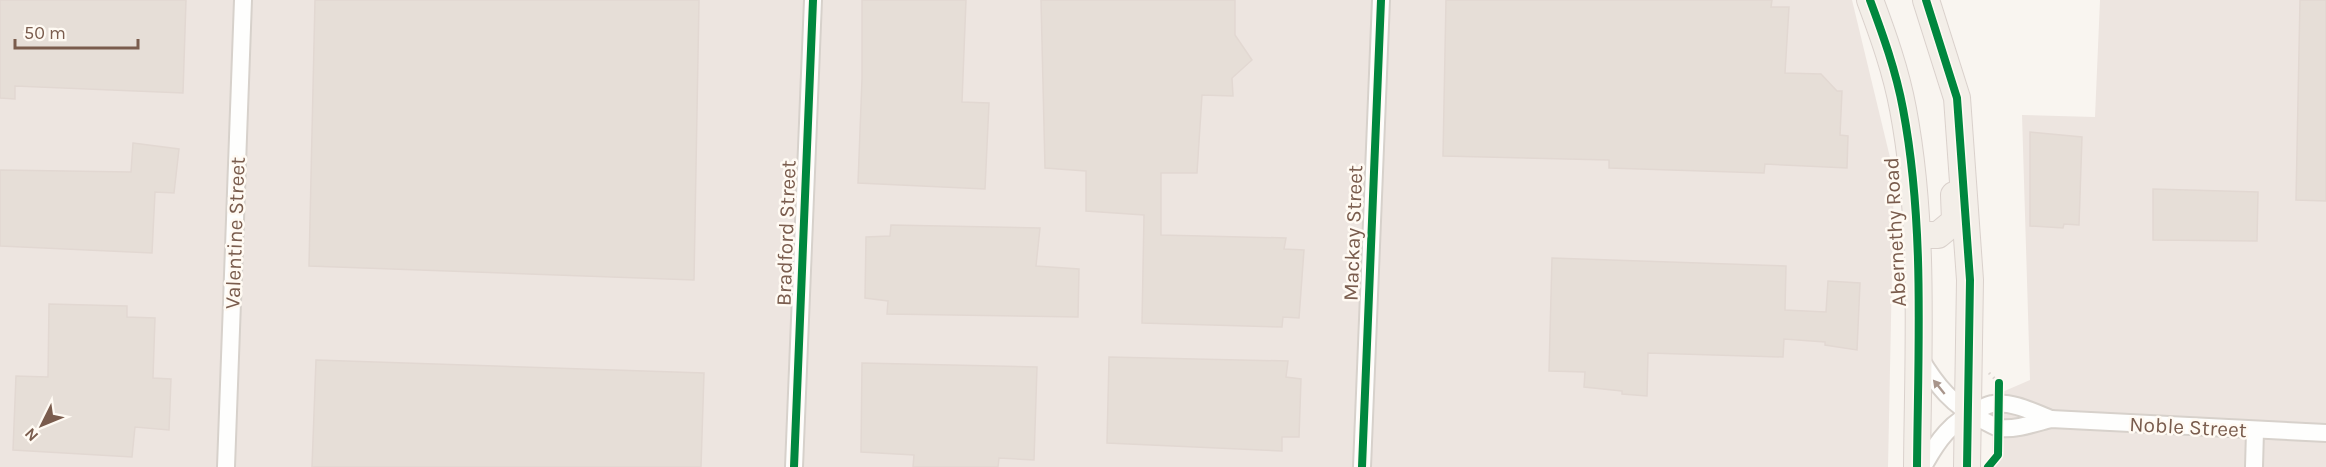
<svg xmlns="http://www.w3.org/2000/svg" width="2326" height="467" font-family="Karla,sans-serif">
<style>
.industrial{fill:#ede5e0}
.building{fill:#e6ded7;stroke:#e2d8d2;stroke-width:1.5}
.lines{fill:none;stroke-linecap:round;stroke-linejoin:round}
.minor-casing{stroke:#d7d1cb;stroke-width:20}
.primary-casing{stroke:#dad1cc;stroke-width:28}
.path{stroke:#dcd5d0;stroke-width:3;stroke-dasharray:1.5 4.5;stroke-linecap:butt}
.minor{stroke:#fefefd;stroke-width:16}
.primary{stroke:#f3eee8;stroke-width:26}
.cycleway-casing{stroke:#fffaf3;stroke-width:11}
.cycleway{stroke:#00873e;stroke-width:8}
.oneway{fill:#a8958b}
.labels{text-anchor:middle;stroke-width:5;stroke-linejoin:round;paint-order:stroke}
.street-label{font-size:21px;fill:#7a5c4d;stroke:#fffaf3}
</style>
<rect width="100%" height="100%" fill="#f9f5f0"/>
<g class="industrial">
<polygon points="0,0 1852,0 1894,174 1888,467 0,467"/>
<polygon points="2100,0 2326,0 2326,467 1992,467 1993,396 2030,380 2022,115 2095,117"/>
</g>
<g class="building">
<polygon points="0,0 186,0 183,93 15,86 15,99 0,98"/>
<polygon points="315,0 699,0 694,280 309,266"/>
<polygon points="862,0 966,0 962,102 989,103 985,189 858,183 862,79"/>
<polygon points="1041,0 1235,0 1235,35 1252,60 1232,78 1233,96 1202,95 1197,173 1161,173 1161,235 1286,238 1284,249 1304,250 1299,318 1283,317 1282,327 1142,323 1144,215 1086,211 1086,171 1045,168"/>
<polygon points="1446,0 1772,0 1771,7 1789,7 1785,73 1821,74 1837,91 1842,91 1840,135 1848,136 1847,168 1765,164 1764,173 1609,168 1609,160 1443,156"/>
<polygon points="2300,0 2326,0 2326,201 2296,200"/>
<polygon points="2030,132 2082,137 2079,225 2064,224 2063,228 2030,226"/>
<polygon points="133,143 179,149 174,193 155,192 152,253 0,246 0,170 131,172"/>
<polygon points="2153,189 2258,192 2257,241 2153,240"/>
<polygon points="891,225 1040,228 1036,266 1079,269 1078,317 887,314 888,301 865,298 866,237 890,236"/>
<polygon points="1552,258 1786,266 1785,310 1826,312 1828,281 1860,283 1857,350 1825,345 1825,342 1784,339 1783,357 1648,353 1647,396 1622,394 1622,391 1584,387 1585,372 1549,371"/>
<polygon points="49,304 127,306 127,317 155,318 153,378 171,379 169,430 135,427 132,457 13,450 16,376 48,377"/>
<polygon points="1109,357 1288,361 1286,377 1301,379 1299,437 1282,437 1282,451 1107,443"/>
<polygon points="316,360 704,373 701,467 312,467"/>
<polygon points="862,363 1037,367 1034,460 999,458 998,467 913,467 914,455 861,452"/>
</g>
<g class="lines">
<g class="minor-casing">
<g id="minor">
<path d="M 1920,358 C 1936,385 1953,406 1982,420 C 1987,422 1994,427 1999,428 C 2016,430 2035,423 2051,419 L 2326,433"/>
<polyline points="226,467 243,0"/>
<polyline points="794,467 813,0"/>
<polyline points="1362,467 1381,0"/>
<path d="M 1923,467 C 1937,441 1952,420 1980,409 C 1984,407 1989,404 1993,404 C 2012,401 2033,412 2051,419"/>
<polyline points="2254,467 2255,431"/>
</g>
</g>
<g class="primary-casing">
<g id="primary">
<path d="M 1870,0 C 1883,35 1896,71 1903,109 C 1925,225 1918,349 1917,467"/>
<polyline points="1926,0 1957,98 1970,280 1967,467"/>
<polyline points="1915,235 1938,235 1955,221 1954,195"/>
</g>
</g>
<polyline class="path" points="1989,373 1999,383"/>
<use href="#minor" class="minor"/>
<use href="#primary" class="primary"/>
<g class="cycleway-casing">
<g id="cycleway">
<path d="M 1870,0 C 1883,35 1896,71 1903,109 C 1925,225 1918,349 1917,467"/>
<polyline points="1926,0 1957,98 1970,280 1967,467"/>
<polyline points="794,467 813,0"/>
<polyline points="1362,467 1381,0"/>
<polyline points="1988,467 1998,455 1999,383"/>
</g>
</g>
<use href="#cycleway" class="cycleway"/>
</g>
<defs><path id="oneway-solid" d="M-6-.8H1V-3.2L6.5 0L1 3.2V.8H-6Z" transform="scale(1.5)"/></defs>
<use class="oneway" href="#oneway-solid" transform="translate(1939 387) rotate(-129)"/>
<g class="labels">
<g class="street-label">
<text transform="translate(1895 232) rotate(-93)" y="7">Abernethy Road</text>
<text transform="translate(235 233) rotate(-88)" y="7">Valentine Street</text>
<text transform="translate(786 233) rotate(-88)" y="7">Bradford Street</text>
<text transform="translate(1353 233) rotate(-88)" y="7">Mackay Street</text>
<text transform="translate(2188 427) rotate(3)" y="7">Noble Street</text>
</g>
</g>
<g transform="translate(42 425) rotate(227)" stroke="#fffaf3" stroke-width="4.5" paint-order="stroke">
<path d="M0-4.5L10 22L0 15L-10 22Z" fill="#7a5c4d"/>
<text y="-9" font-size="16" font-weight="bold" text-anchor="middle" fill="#7a5c4d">N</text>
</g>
<path d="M15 39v9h123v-9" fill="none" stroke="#7a5c4d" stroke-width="3"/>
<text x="24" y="39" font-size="18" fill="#7a5c4d" stroke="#fffaf3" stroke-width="4.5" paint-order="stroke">50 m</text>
</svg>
